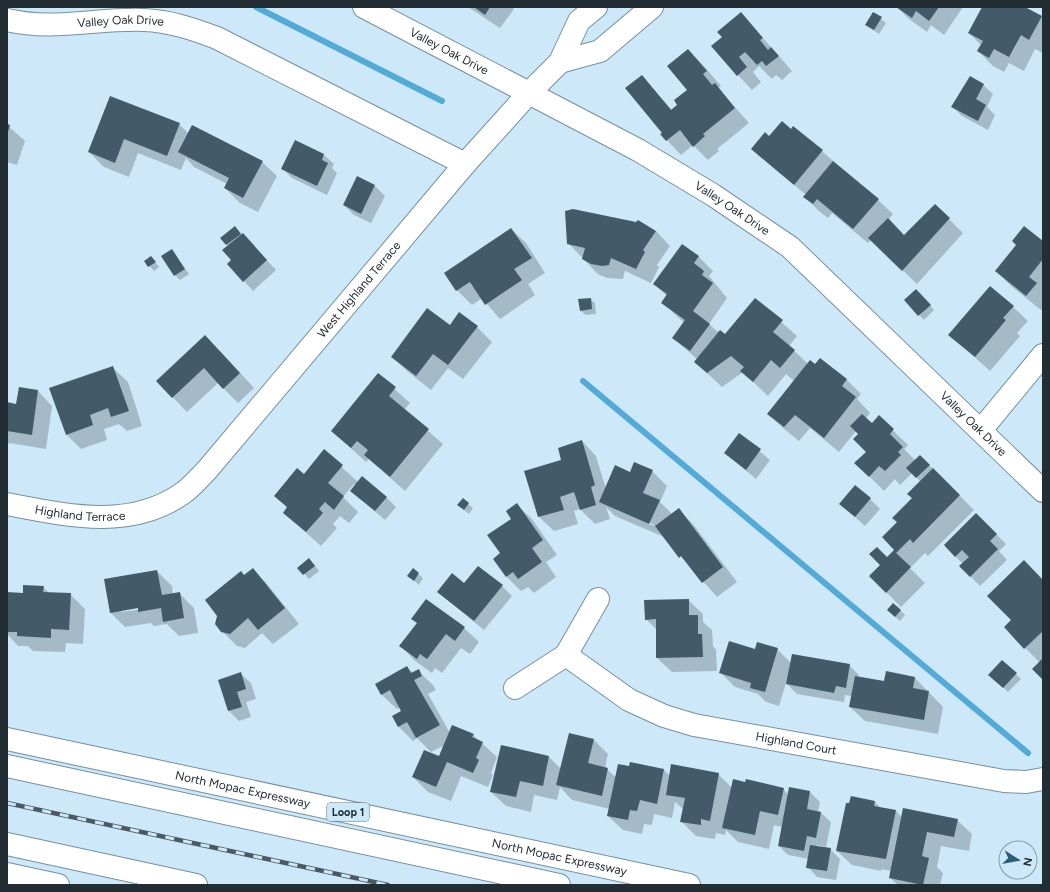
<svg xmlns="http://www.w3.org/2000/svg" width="1050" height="892" font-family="Figtree,sans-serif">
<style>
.shadow{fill:#0003;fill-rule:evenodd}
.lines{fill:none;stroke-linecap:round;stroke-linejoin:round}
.stream{stroke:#53aad6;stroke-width:6}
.building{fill:#435b69}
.street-casing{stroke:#76909e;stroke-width:24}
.highway-casing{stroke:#76909e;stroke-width:24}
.street{stroke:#fff;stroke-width:22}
.highway{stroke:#fff;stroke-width:22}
.rail-casing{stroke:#4b5962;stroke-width:4.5}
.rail{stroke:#cde9f9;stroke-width:3;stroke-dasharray:9;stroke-linecap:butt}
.labels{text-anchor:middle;stroke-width:4;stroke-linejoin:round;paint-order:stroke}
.shield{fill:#cde9f9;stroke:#56666f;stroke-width:1}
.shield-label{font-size:11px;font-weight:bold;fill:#232e34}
.street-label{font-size:12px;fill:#232e34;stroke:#cde9f9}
</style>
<rect width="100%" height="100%" fill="#cde9f9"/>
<g class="shadow">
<polygon points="468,7 512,7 514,9 500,28"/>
<polygon points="897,7 963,7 944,35 931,25 927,32 909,19"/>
<polygon points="983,7 1023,7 1043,18 1043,53 1035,49 1024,71 1009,63 1004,72 993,66 978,51 981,45 969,33"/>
<polygon points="741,13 792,71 782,80 776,75 772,79 759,66 753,72 761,82 752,90 738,75 723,37"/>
<polygon points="873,13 886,23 879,34 866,25"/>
<polygon points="688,50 703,65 721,86 718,88 749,123 717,149 719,151 708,160 693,145 681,155 662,135 663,133 642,76 672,110 679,105 688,90"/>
<polygon points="983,85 993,94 987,107 995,115 988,130 962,116 952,106"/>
<polygon points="111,97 179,124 189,134 262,162 277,176 258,212 240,203 225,188 227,184 194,167 186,158 181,170 138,153 129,177 104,167 89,152"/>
<polygon points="7,125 25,141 17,165 7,162"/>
<polygon points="794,127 878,200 893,214 888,220 904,236 935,205 963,233 917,284 871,240 868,243 832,213 828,218 819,211 805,197 806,195 752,149 770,138 791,130"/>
<polygon points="296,141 324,155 334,164 332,168 337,173 327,195 292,178 282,168"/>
<polygon points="358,177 375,186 385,196 371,223 354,215 344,205"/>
<polygon points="235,227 276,270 253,291 244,281 233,260 229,247 222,238"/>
<polygon points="511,229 526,243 545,273 528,284 535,295 500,319 482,298 472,305 457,290 445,273"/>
<polygon points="656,231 670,246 657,265 659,267 651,283 625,271 623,279 607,278 598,274 568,243"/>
<polygon points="1043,243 1043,308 1041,310 1011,286 996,271"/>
<polygon points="172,251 189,274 180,280 175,275"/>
<polygon points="698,256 713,271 709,276 727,298 709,324 719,333 725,335 755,299 797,336 789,346 808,364 846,379 861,394 857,399 870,413 866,418 872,424 879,417 908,445 904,449 915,460 920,456 974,510 928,556 925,553 910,568 925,583 901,607 870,576 896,550 898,522 913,498 920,481 912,473 900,485 895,479 884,491 856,463 867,452 859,434 856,431 839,452 810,428 799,441 783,428 768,414 794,381 786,374 768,396 743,372 722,387 695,362 697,359 673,338 684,323 662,302 667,296 654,284"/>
<polygon points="145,261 155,262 159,267 154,271"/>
<polygon points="921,295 934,310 924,320 905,300"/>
<polygon points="590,299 595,303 596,314 586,315 581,311"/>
<polygon points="1013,307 1028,321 1017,333 1020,336 990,371 950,335"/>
<polygon points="450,326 477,327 492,342 463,379 448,368 431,390 407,371 392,356"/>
<polygon points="220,351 254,388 238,403 218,383 187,412 157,381"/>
<polygon points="113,368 128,382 142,426 127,431 119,424 104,429 107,440 81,449 67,435"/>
<polygon points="378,374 410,403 404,410 443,444 405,491 369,459 366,462 332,431"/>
<polygon points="38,391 52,406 46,449 9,443 7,446 7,403 17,405"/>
<polygon points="739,434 770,460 756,479 725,453"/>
<path d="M 582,441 L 596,456 L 606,489 L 631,473 L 652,471 L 667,486 L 660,502 L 672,514 L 678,510 L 693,524 L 737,582 L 717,597 L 664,537 L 615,516 L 606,507 L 610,519 L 595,524 L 580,509 L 574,511 L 578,524 L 554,531 L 539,517 L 525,472 L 563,461 ZM 617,508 L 654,525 L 654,526 L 617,510 Z"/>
<polygon points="324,451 358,482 386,497 396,507 385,520 351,491 355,485 354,484 343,497 358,512 349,523 340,516 333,524 337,528 321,546 284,513 288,508 275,496 304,475"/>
<polygon points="870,499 880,509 865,526 841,504"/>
<polygon points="468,504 473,508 469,514 463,509"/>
<polygon points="517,505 532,519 557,555 546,562 556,577 534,593 528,587 521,591 507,577 494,559 502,554"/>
<polygon points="976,514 1006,544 999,551 1007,560 980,586 960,566 963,564 945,546"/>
<polygon points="314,564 319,571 309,579 299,568"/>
<polygon points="253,569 267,584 299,624 273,644 262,633 245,648 237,646 222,631 244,576"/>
<polygon points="413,570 423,578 419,585 409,576"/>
<path d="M 157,571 L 172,586 L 173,594 L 179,593 L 194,608 L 198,633 L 179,636 L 167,624 L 154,626 L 151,623 L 125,627 L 111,613 ZM 142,607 L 143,609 L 121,612 L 121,610 Z"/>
<polygon points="1043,581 1043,679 1040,663 1005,627"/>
<polygon points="465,585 502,586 512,596 484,630 438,592"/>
<polygon points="43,587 49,593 70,594 85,609 83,644 66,643 65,652 33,651 28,646 18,646 7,634 7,593 24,594"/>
<polygon points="688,600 703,614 703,622 712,630 713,646 716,650 717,671 672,672 657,658 657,630 646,619"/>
<polygon points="900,610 905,615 900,621 893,615"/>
<polygon points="413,619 464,628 479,642 470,654 461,648 442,673 435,668 432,673 415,661 401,646 417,623"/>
<polygon points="777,649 791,663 849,665 859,675 859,678 884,683 915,678 943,707 938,734 865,721 850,707 852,696 845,695 844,702 797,694 786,683 779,706 766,702 758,694 735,687 721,673 756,650"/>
<polygon points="1002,661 1021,679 1008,692 994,679"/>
<polygon points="407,667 413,673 418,671 433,685 436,690 428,694 450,733 453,726 473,735 497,757 491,773 493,775 488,787 461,776 451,801 428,792 413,777 439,757 445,745 431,752 417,738 413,741 398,726 403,711 400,707 397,709 382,695 376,684"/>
<polygon points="241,674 251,683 256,699 246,702 251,717 239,721 229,711 219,680"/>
<polygon points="594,740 608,754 605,768 616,777 630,767 630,763 664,770 670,776 718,774 732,788 783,789 789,795 810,792 820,802 818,812 821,813 831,822 826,847 817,845 816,847 830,849 840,859 836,880 817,877 808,867 809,859 788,855 779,846 783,827 774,825 769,849 738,842 726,830 725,835 716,833 715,839 696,836 681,821 683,809 675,802 672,818 654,814 652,825 644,824 642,834 623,830 608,816 610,809 572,800 560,787 557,800 534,795 531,812 506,806 491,792 549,757 561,769"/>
<polygon points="851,797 875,802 881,808 896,811 902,817 957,820 972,834 969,851 941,846 937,867 943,873 940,885 898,885 890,878 892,871 881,869 881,871 852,865 837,851"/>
</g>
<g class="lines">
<g class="stream">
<polyline points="256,7 442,101"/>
<polyline points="583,381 1028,753"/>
</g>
</g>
<g class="building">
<polygon points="474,7 490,7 485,15"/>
<polygon points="896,7 939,7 929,21 916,11 912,18"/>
<polygon points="982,7 1025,7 1042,16 1029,40 1021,35 1009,57 994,49 989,58 977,51 983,41 968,33"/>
<polygon points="741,12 763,38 760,40 768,50 771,47 779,56 766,66 762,61 757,65 745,52 739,57 747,67 737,76 711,46 722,37 717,32"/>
<polygon points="873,12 882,17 874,30 865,25"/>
<polygon points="688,49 707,71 703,74 712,85 715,83 735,108 703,134 705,136 693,147 680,130 666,141 660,134 662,133 625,88 642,75 671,110 677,105 674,100 687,90 667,66"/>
<polygon points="970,76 984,84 976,99 986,105 978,121 951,107"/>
<polygon points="110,96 180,123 167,156 124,139 115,163 88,152"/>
<polygon points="782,121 791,129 793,126 823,150 794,185 751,149 765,132 769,136"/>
<polygon points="7,124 10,125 7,135"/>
<polygon points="192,125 263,161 243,198 224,188 229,178 178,152"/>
<polygon points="295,140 324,154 322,160 328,163 317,186 281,169"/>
<polygon points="833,161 879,199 853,229 817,199 813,204 803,197"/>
<polygon points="357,176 375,185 361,214 343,205"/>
<polygon points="935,204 950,218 902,271 868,238 888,218 904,235"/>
<polygon points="573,209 636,222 638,220 656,231 643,250 645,252 636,269 611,258 609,265 602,266 591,264 582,259 585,248 567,244 565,211"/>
<polygon points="235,226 241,234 226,245 220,238"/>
<polygon points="1024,226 1043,241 1043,259 1029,277 1037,283 1026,296 995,271 1016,245 1012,241"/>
<polygon points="511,228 532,258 514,269 522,280 485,305 470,282 456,291 444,273"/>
<polygon points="243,233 267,260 243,282 227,264 231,260 222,250"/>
<polygon points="682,244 699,256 694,263 704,271 702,275 713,283 693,311 710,324 690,351 672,338 685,320 661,303 667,294 653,284"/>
<polygon points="172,249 185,269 174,276 161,256"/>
<polygon points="151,256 156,262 148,267 144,261"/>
<polygon points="990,286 1014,306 1003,318 1006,320 975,357 948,335"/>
<polygon points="916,289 931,305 918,316 904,300"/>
<polygon points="591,298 592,309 580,311 578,299"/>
<polygon points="755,298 783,320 773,332 795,350 780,368 771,360 753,382 740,371 744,367 731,356 707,373 694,362 720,330 725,334"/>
<polygon points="427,308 450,325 459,312 478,326 448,365 433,354 416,376 391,357"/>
<polygon points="205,335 240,373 223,389 204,368 172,398 156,381"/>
<polygon points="820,358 847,379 842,386 856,397 824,438 795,415 784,427 767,414 810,360 815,364"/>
<polygon points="113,366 129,411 111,417 108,408 90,415 93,425 66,435 49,388"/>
<polygon points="378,373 396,387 389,396 429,429 390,477 364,455 368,450 357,441 351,448 331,431"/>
<polygon points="19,387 38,390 32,435 7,431 7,402 16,404"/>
<polygon points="862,414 872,423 879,415 894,429 890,434 903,447 898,452 901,455 885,471 879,466 869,477 854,463 866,452 853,439 858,434 850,426"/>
<polygon points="739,433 761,449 746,470 724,453"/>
<polygon points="582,440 595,485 591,487 596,505 580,510 574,492 560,497 564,510 538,517 524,471 561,460 558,448"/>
<polygon points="324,449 343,465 328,483 344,496 334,510 325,502 319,509 323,513 306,532 283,513 287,507 274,496 297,468 304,474"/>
<polygon points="920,455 930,465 916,478 906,468"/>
<polygon points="634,462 653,470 643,493 660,500 649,524 599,502 615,465 630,472"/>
<polygon points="933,468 960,495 913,543 910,539 896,553 911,567 886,593 869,576 880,565 869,554 877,547 887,557 894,550 882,537 897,522 892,518 912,498 907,494"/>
<polygon points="362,476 387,497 375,511 350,491"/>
<polygon points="855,485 871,498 855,517 839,504"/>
<polygon points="463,498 469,503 464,510 457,505"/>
<polygon points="517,503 543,540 532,548 542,562 518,579 513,572 506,577 493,559 500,553 487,535 511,519 506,511"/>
<polygon points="679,508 723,567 702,583 681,556 679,558 655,526"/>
<polygon points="976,513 997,534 990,541 998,549 970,577 959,566 969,557 962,550 955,557 944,545"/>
<polygon points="309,558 315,566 303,575 297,568"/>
<polygon points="1024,560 1043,580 1043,631 1024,649 1004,627 1011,620 987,596"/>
<polygon points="478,566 503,585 474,621 437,592 452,573 464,583"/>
<polygon points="253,568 285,608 258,630 248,618 230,634 221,632 215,624 217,616 205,600 241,571 244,575"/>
<polygon points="413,568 419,573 414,581 407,576"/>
<polygon points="157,570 162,595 180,592 184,618 163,622 161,608 138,612 138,608 110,613 104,579"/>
<polygon points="23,585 44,586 43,592 71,593 69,630 51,629 51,638 17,636 17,632 7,632 7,592 23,593"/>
<polygon points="426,599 465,627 455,641 446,634 427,659 420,654 417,659 399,646 417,623 411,619"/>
<polygon points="689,599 689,615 698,615 698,634 702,634 703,657 656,658 656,619 645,620 644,600"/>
<polygon points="893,603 901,610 895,617 887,610"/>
<polygon points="729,641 755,649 757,642 778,648 765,692 750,688 751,683 719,673"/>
<polygon points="792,654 850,664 846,688 836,686 834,693 786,684"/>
<polygon points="1043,658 1043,680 1032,669"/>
<polygon points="1002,660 1017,673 1003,688 988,675"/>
<polygon points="407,666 411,673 419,669 422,676 414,680 440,725 416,738 407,722 398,727 392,716 401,711 390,690 381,695 375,684"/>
<polygon points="886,671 915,677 913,688 929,691 924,720 849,707 855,676 884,681"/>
<polygon points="241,672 246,689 237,692 242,707 228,711 218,680"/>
<polygon points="452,725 474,734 472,737 483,742 476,758 479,760 473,773 447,762 436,787 412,777 424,750 439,756"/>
<polygon points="569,733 594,739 588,763 608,768 602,796 556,785"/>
<polygon points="501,745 549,756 543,786 520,781 516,797 490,792"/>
<polygon points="630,762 664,769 657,804 640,800 637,811 630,810 628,820 607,816 618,764 629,766"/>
<polygon points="671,764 719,773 710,821 701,819 701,825 680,822 685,798 666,795"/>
<polygon points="733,779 745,782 746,779 784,788 778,815 760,811 755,835 722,828"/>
<polygon points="789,787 810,791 807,809 821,812 816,838 807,836 804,851 778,846"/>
<polygon points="851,796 875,801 874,806 896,810 886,859 836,851 846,803 849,803"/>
<polygon points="903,808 958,819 954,837 927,832 922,856 929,858 923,885 889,878"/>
<polygon points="810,845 831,848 827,871 806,868"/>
</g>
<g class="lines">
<g class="street-casing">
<g id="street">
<path id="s1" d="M 364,7 L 638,150 L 713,195 L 790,247 L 1043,491"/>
<path id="s2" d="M 7,20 C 53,31 98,18 144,20 C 170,21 193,29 217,38 L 465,164"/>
<polyline points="560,62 600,51 652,7"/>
<polyline points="981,430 1043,355"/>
<path id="s3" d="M 7,504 C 65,515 130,531 183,493 C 192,487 199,478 207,470 L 465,164 L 529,93 L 560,62 L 579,21 L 596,7"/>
<path id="s4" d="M 566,655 L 629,700 L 664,716 L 694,725 L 1004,781 L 1026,782 L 1043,779"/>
<polyline points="515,688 566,655 598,599"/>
</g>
</g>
<g class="highway-casing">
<g id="highway">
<path id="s5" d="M 7,739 L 689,885"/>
<polyline points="7,766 559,885"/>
<polyline points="7,844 196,885"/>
<polyline points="7,874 58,885"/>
</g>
</g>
<use href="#street" class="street"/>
<use href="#highway" class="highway"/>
<g class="rail-casing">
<polyline id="rail" points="7,803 388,885"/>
</g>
<use href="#rail" class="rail"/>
</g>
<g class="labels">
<rect class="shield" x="327" y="803" width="42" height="18" rx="3"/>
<g class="shield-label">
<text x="348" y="816">Loop 1</text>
</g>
<g class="street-label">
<text dy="4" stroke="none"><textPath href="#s2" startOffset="114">Valley Oak Drive</textPath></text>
<text dy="4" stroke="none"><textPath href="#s1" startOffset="96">Valley Oak Drive</textPath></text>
<text dy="4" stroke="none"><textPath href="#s1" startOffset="420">Valley Oak Drive</textPath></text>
<text dy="4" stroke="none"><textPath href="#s3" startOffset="451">West Highland Terrace</textPath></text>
<text dy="4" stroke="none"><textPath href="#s1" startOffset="744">Valley Oak Drive</textPath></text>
<text dy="4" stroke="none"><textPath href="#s3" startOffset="74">Highland Terrace</textPath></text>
<text dy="4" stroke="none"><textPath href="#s4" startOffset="251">Highland Court</textPath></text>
<text dy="4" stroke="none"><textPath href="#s5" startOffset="241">North Mopac Expressway</textPath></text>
<text dy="4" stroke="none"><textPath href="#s5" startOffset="565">North Mopac Expressway</textPath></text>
</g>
</g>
<rect width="1050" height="892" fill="none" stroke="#232e34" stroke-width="16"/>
<g transform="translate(1018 860) rotate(101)"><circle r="19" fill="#cde9f9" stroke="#899eaa"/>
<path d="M0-3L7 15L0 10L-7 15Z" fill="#295f7a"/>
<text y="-6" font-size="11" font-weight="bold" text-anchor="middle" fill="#232e34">N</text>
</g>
</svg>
